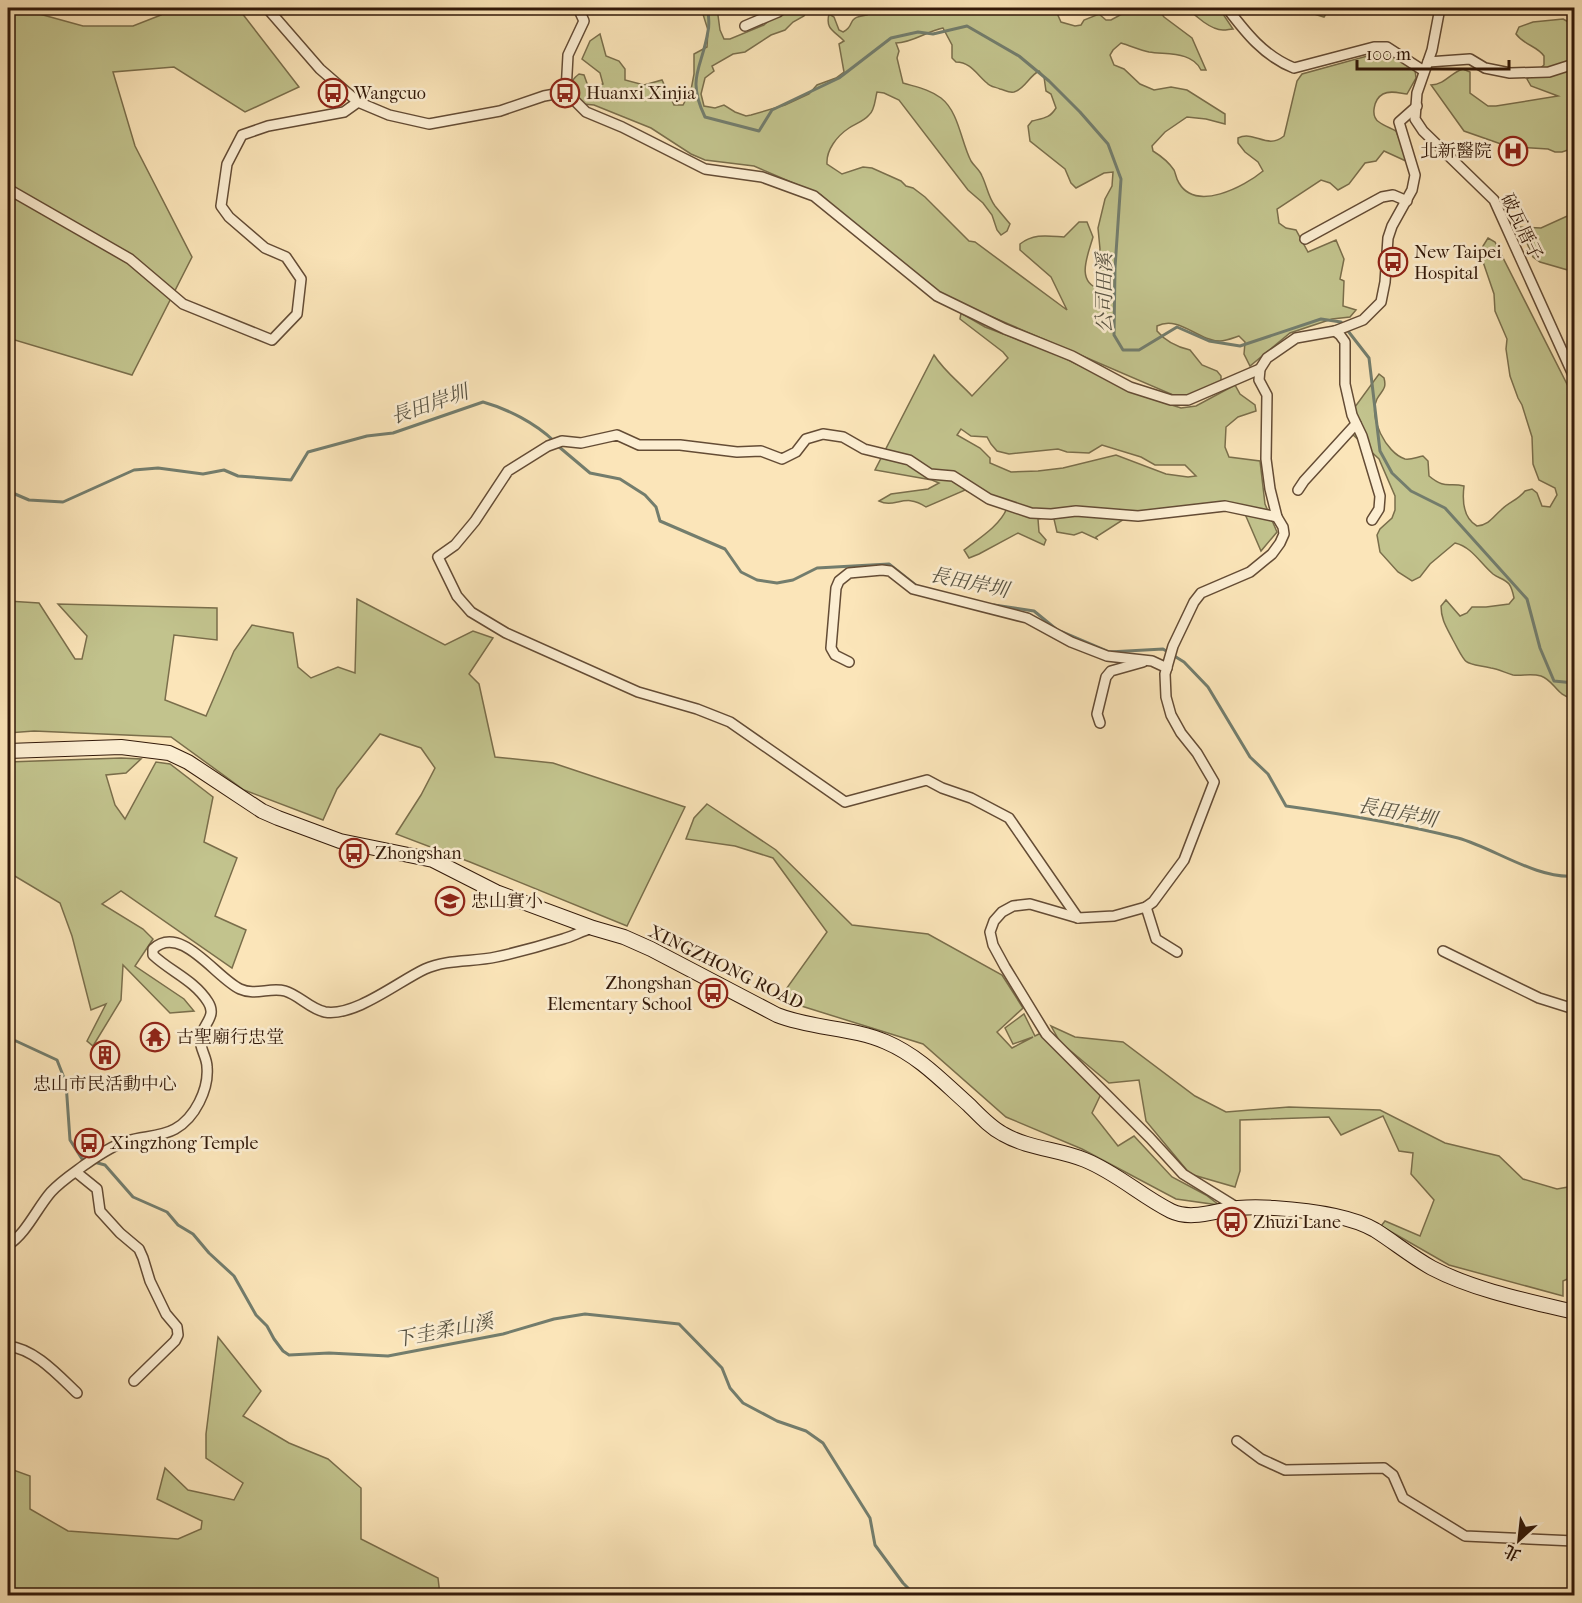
<svg xmlns="http://www.w3.org/2000/svg" width="1582" height="1603" font-family="'IM FELL French Canon','Noto Serif TC',serif">
<style>
.green{fill:#c2c38d;stroke:#7a6e4b;stroke-width:1.5;fill-rule:evenodd}
.lines{fill:none;stroke-linecap:round;stroke-linejoin:round}
.stream{stroke:#737d6d;stroke-width:3}
.street-casing{stroke:#644c35;stroke-width:12}
.secondary-casing{stroke:#321909;stroke-width:16}
.street{stroke:#fceed2;stroke-width:9}
.secondary{stroke:#fceed2;stroke-width:14}
.labels{text-anchor:middle;stroke-width:5;stroke-linejoin:round;paint-order:stroke}
.poi-label{font-size:18px;fill:#321909;stroke:#fceed2;text-anchor:start}
.street-label{font-size:18px;fill:#321909;stroke:#fceed2}
.water-label{font-size:20px;font-style:italic;fill:#585343;stroke:#fceed2}
</style>
<rect width="100%" height="100%" fill="#fbe5b9"/>
<filter id="stains"><feTurbulence type="fractalNoise" baseFrequency=".00333" numOctaves="4"/><feColorMatrix values="0 0 0 0 .2 0 0 0 0 .09 0 0 0 0 .02 0 0 0 .5 -.17"/></filter>
<radialGradient id="worn" r=".72"><stop offset=".6" stop-color="#630" stop-opacity="0"/><stop offset="1" stop-color="#630" stop-opacity=".3"/></radialGradient>
<g class="green">
<polygon points="8,8 22,8 25,10 83,26 133,26 161,15 159,8 238,8 299,87 245,112 174,67 113,72 135,146 192,257 132,375 8,338"/>
<path d="M 701,8 L 717,8 L 720,30 L 724,39 L 730,39 L 764,25 C 770,21 770,18 774,13 C 782,4 798,8 809,8 L 804,16 L 793,22 L 785,30 L 771,35 L 745,52 L 733,54 L 712,66 L 714,71 L 705,78 L 701,94 L 704,106 L 715,108 L 724,105 L 735,112 L 746,116 L 751,115 L 785,105 L 809,94 L 817,85 L 836,78 L 844,72 L 839,44 L 844,41 C 835,31 825,30 829,14 L 834,17 L 839,30 L 843,32 C 857,25 844,18 867,15 L 874,8 L 880,8 L 894,14 L 940,8 L 1040,8 L 1045,10 L 1056,11 L 1061,22 L 1075,26 L 1081,25 L 1084,20 L 1099,14 L 1106,20 L 1111,20 L 1133,8 L 1157,8 L 1164,17 L 1192,38 L 1206,70 L 1201,70 C 1192,51 1166,55 1149,52 C 1140,50 1131,46 1121,43 L 1113,50 L 1110,55 L 1114,65 L 1124,69 L 1140,84 L 1154,90 L 1171,87 L 1187,90 L 1225,114 L 1225,124 L 1206,119 L 1187,117 L 1165,132 L 1152,146 L 1153,151 C 1161,156 1168,161 1174,170 C 1176,174 1176,179 1179,183 C 1196,212 1244,187 1263,171 L 1258,162 L 1245,152 L 1238,143 L 1238,138 C 1254,130 1267,150 1284,136 L 1297,81 L 1302,74 L 1389,50 L 1415,70 L 1416,78 L 1407,94 C 1399,93 1390,90 1383,94 C 1374,99 1370,116 1379,122 C 1384,126 1391,128 1396,131 L 1408,162 L 1384,151 L 1376,161 L 1365,163 L 1349,184 L 1338,190 L 1330,183 L 1321,180 L 1277,209 L 1279,223 L 1286,228 L 1296,230 L 1308,252 L 1336,240 L 1344,259 L 1340,279 L 1344,281 L 1343,306 L 1356,310 L 1350,317 L 1332,319 L 1290,333 L 1250,366 L 1244,354 L 1245,342 L 1239,336 C 1233,338 1226,341 1220,341 C 1198,341 1179,315 1157,326 L 1157,331 C 1166,342 1177,347 1190,350 L 1202,365 L 1217,371 L 1221,376 L 1221,382 L 1217,386 L 1180,398 L 948,298 L 909,274 L 821,195 L 754,166 L 705,160 L 691,154 L 651,128 L 594,105 L 583,104 C 573,94 564,85 579,74 L 584,75 L 588,86 L 594,87 L 603,84 L 600,73 L 582,59 L 590,41 L 600,34 L 606,56 L 619,61 L 625,69 L 625,80 L 644,85 L 662,80 L 674,105 L 683,105 L 691,90 L 694,74 L 694,54 L 707,47 L 708,30 ZM 943,28 L 952,45 L 952,58 L 956,62 C 971,62 977,75 987,83 C 990,87 996,87 1000,89 C 1005,90 1008,93 1014,92 C 1025,89 1029,76 1039,71 L 1044,77 L 1046,91 L 1051,94 L 1056,108 C 1050,118 1044,118 1032,121 L 1028,126 L 1030,141 L 1065,169 L 1071,183 L 1076,188 L 1104,173 L 1113,172 L 1112,186 L 1105,199 L 1098,228 L 1100,249 L 1098,262 L 1103,283 L 1100,289 C 1075,282 1088,255 1093,237 L 1087,222 L 1079,222 L 1064,237 C 1048,236 1034,233 1020,244 L 1020,250 L 1051,277 L 1067,310 L 975,242 L 969,241 L 925,197 L 913,188 L 906,186 L 901,181 L 872,168 L 863,167 L 842,174 L 827,164 C 826,150 837,136 849,128 C 855,124 864,121 869,115 C 875,110 875,99 877,92 L 884,93 L 899,100 L 968,190 L 983,203 L 992,215 L 997,230 L 1001,235 L 1007,231 L 1010,224 C 1005,218 1000,212 995,206 C 988,197 987,186 982,176 C 980,170 974,166 971,161 C 961,142 959,112 941,98 C 929,89 916,87 903,83 L 897,58 L 899,51 L 896,43 C 912,43 927,31 943,28 Z"/>
<path d="M 1188,8 L 1219,8 L 1233,29 C 1230,29 1227,30 1223,30 C 1211,30 1195,16 1188,8 Z"/>
<polygon points="1295,8 1330,8 1324,17"/>
<path d="M 1563,19 L 1574,25 L 1574,148 L 1562,152 L 1555,152 L 1548,149 L 1518,147 L 1501,144 L 1464,131 L 1431,85 C 1446,84 1450,73 1463,69 L 1470,72 L 1470,93 L 1488,106 L 1496,106 L 1558,96 L 1531,86 L 1527,79 L 1544,65 L 1544,56 C 1537,46 1524,45 1516,34 L 1519,27 L 1533,22 Z"/>
<polygon points="1574,213 1574,275 1571,271 1540,262 1533,257 1520,227 1541,228"/>
<path d="M 1488,238 L 1495,242 L 1574,398 L 1574,699 C 1556,696 1555,681 1541,676 C 1531,673 1523,676 1513,675 C 1506,673 1498,669 1491,668 C 1462,662 1468,667 1453,640 C 1447,628 1441,620 1441,606 L 1446,600 L 1460,616 L 1467,613 L 1472,607 L 1486,607 L 1509,604 L 1514,598 C 1513,593 1512,588 1509,584 C 1505,579 1498,578 1493,574 C 1480,563 1472,547 1455,543 L 1430,564 L 1420,577 L 1412,581 L 1398,572 L 1380,552 L 1377,535 L 1380,529 L 1392,518 L 1395,510 L 1395,496 L 1379,459 L 1351,433 L 1352,411 L 1379,374 L 1384,378 C 1387,389 1382,390 1377,399 C 1368,417 1386,453 1405,459 C 1411,460 1417,457 1423,456 L 1428,461 L 1429,476 C 1446,490 1448,482 1464,486 C 1462,502 1463,518 1477,526 C 1489,525 1493,517 1501,510 C 1509,502 1518,500 1525,491 L 1532,489 L 1537,493 L 1542,506 L 1550,507 L 1557,495 L 1555,488 L 1539,480 L 1533,464 L 1532,437 L 1522,405 L 1518,398 L 1510,376 L 1506,349 L 1507,339 L 1495,311 L 1494,294 L 1481,256 L 1483,246 Z"/>
<path d="M 961,313 L 985,327 L 1056,354 L 1140,395 L 1181,408 L 1196,406 L 1235,385 L 1240,394 L 1255,405 L 1256,411 L 1238,417 L 1226,427 L 1225,447 L 1229,457 L 1260,461 L 1265,504 L 1277,532 L 1261,551 L 1245,514 L 1232,510 L 1148,519 L 1124,519 L 1096,537 L 1097,539 L 1082,532 L 1074,535 L 1057,532 L 1054,519 L 1047,517 L 1038,519 L 1039,532 L 1046,540 L 1044,545 L 1018,533 L 979,554 L 969,558 L 964,550 C 978,539 1000,526 1007,508 L 965,490 L 926,507 C 905,492 895,509 879,501 L 891,494 L 928,489 L 939,483 L 932,480 L 875,470 L 934,355 C 944,371 959,382 972,396 L 1008,358 L 1003,352 L 960,319 ZM 961,429 L 971,436 L 987,437 L 991,444 L 997,451 L 1009,454 L 1058,449 L 1067,452 L 1089,453 L 1102,445 L 1141,457 L 1155,465 L 1185,465 L 1196,476 L 1188,477 L 1166,474 L 1116,455 L 1063,468 L 1038,471 L 1011,472 L 990,463 L 990,458 L 980,448 L 957,435 Z"/>
<polygon points="357,599 445,645 473,631 493,638 469,674 479,684 495,757 553,763 685,807 627,926 470,862 396,834 421,795 435,768 421,748 380,734 337,789 323,820 244,790 171,737 34,731 8,733 8,601 39,603 75,659 82,659 87,636 58,604 217,608 217,640 174,635 165,700 206,716 234,651 252,625 293,633 298,667 311,678 338,667 355,673"/>
<polygon points="121,758 141,759 126,773 106,775 115,805 125,819 156,762 170,764 213,797 204,842 237,858 215,916 246,930 232,968 121,891 102,904 143,929 153,939 135,966 184,999 194,1011 170,1013 123,965 121,1000 93,1046 87,1041 106,1004 91,1010 72,936 60,903 8,872 8,762"/>
<polygon points="707,804 776,850 852,925 928,934 1002,975 1023,1008 997,1032 1012,1048 1033,1037 1013,1044 1005,1028 1024,1014 1035,1036 1041,1033 1101,1094 1092,1113 1118,1146 1134,1136 1172,1177 1206,1195 1219,1205 1176,1199 1082,1149 1006,1117 923,1044 779,999 827,932 773,858 735,846 686,839 694,818"/>
<polygon points="1051,1026 1075,1037 1123,1042 1195,1096 1226,1112 1289,1107 1380,1110 1445,1143 1499,1156 1523,1179 1557,1189 1574,1186 1574,1276 1563,1281 1563,1296 1449,1265 1381,1226 1385,1221 1420,1236 1434,1200 1411,1174 1413,1153 1399,1151 1383,1116 1341,1135 1329,1117 1240,1120 1240,1171 1235,1187 1190,1174 1146,1121 1139,1080 1109,1083 1060,1042"/>
<polygon points="218,1337 261,1391 243,1416 289,1443 328,1459 361,1488 361,1539 438,1578 440,1595 8,1595 8,1468 30,1476 30,1509 68,1531 178,1539 201,1529 202,1521 157,1499 165,1468 188,1490 234,1500 243,1483 206,1458 206,1434"/>
</g>
<g class="lines">
<g class="stream">
<path d="M 708,8 C 708,15 710,24 708,31 C 702,69 686,77 705,117 L 759,131 L 772,110 L 839,78 L 891,38 L 918,32 L 933,34 L 967,26 L 1019,56 L 1049,81 L 1080,112 L 1108,144 L 1121,179 L 1115,268 L 1114,335 L 1123,350 L 1139,350 L 1177,327 L 1209,341 L 1240,346 L 1321,319 L 1341,322 L 1369,358 L 1380,451 L 1392,473 L 1411,491 L 1445,508 L 1527,599 L 1540,648 L 1554,681 L 1574,683"/>
<polyline points="558,446 590,473 620,479 645,495 656,507 660,521 725,549 741,572 757,580 777,583 793,580 817,568 889,564 918,587"/>
<path d="M 8,491 L 29,500 L 63,502 L 134,470 L 158,468 L 203,474 L 224,470 L 238,476 L 291,480 L 308,452 L 367,436 L 393,433 L 483,402 C 508,409 535,423 554,441"/>
<polyline points="994,605 1034,611 1056,629"/>
<path d="M 1062,632 L 1109,652 L 1163,649 L 1184,662 L 1208,687 L 1250,757 L 1268,774 L 1286,806 C 1343,814 1402,824 1458,838 C 1494,848 1536,879 1574,876"/>
<polyline points="8,1040 16,1041 57,1060 66,1083 70,1140 82,1159 88,1160"/>
<polyline points="94,1162 105,1165 133,1197 167,1212 178,1225 193,1234 209,1253 234,1276 256,1315 267,1326 274,1339 283,1351 289,1355 329,1353 388,1356 503,1334 554,1319 585,1314 679,1324 722,1368 730,1388 743,1403 777,1421 806,1431 823,1443 870,1518 875,1545 903,1583 916,1596"/>
</g>
<g class="street-casing">
<g id="street">
<path d="M 1227,8 C 1246,33 1264,56 1294,68 L 1374,47 L 1387,47 L 1424,71"/>
<polyline points="1440,8 1432,50 1417,93 1415,119 1423,131 1494,200 1574,377"/>
<polyline points="745,26 778,12 783,8"/>
<polyline points="1428,62 1470,59 1485,68 1510,73 1549,72 1574,64"/>
<polyline points="566,92 568,55 584,21 578,8"/>
<polyline points="358,102 389,115 429,124 500,111 544,96 566,92 586,112 622,127 705,169 762,177 814,196 937,296 1005,329 1072,356 1130,387 1171,400 1188,400 1260,369"/>
<polyline points="8,189 130,259 183,304 272,340 297,314 301,279 286,257 265,248 229,217 221,206 227,164 242,135 268,126 344,112 358,102 320,69 267,8"/>
<polyline points="1305,239 1382,197 1393,195 1407,201"/>
<polyline points="1335,331 1340,335 1345,342 1345,384 1352,415 1362,436 1380,496 1379,509 1372,520"/>
<polyline points="1298,490 1304,481 1356,424"/>
<polyline points="849,662 835,655 831,648 836,588 839,581 849,573 882,570 890,571 913,589 1027,618 1071,642 1107,656 1152,661 1167,668"/>
<polyline points="1100,723 1097,714 1106,677 1111,671 1143,662"/>
<polyline points="1146,907 1156,939 1177,952"/>
<polyline points="1078,918 1009,818 971,798 942,788 927,780 845,802 730,722 697,709 638,692 506,633 471,612 457,596 438,557 455,545 475,521 508,471 548,446 562,441 581,443 617,435 639,445 680,445 737,452 761,451 782,459 796,452 806,439 823,434 843,437 864,449 909,460 930,474 953,476 989,499 1031,513 1051,514 1076,511 1138,516 1225,506 1277,517"/>
<polyline points="1443,951 1539,998 1574,1009"/>
<polyline points="76,1172 97,1189 100,1211 120,1233 139,1249 143,1258 150,1281 166,1314 177,1327 178,1335 175,1341 134,1381"/>
<polyline points="1238,1208 1183,1174 1150,1138 1046,1034 1005,967 993,945 990,932 994,921 1002,912 1013,906 1030,904 1078,918 1114,916 1146,907 1153,902 1184,860 1214,782 1197,753 1181,733 1171,715 1166,697 1165,674 1173,646 1194,602 1201,593 1250,572 1272,554 1280,543 1284,534 1283,527 1277,517 1270,489 1266,459 1267,395 1259,380 1260,369 1267,358 1296,338 1335,331 1363,320 1381,302 1385,282 1388,238 1392,226 1412,190 1415,175 1399,122 1417,106"/>
<path d="M 8,1245 C 26,1234 37,1208 51,1192 C 60,1182 72,1174 83,1166 C 96,1157 111,1146 127,1141 C 143,1136 161,1137 175,1129 C 195,1118 209,1089 207,1067 C 207,1056 198,1047 201,1036 C 204,1023 217,1016 208,1002 C 194,980 171,972 153,955 L 153,949 C 181,923 216,978 240,989 C 255,996 270,987 285,991 C 299,995 310,1009 325,1012 C 355,1017 399,981 425,969 C 447,959 473,962 496,957 C 519,952 541,946 563,939 C 573,936 582,931 593,928"/>
<path d="M 8,1346 C 35,1349 58,1375 77,1393"/>
<polyline points="1237,1441 1261,1459 1285,1470 1384,1468 1393,1475 1403,1498 1465,1536 1574,1541"/>
</g>
</g>
<g class="secondary-casing">
<path id="secondary" d="M 8,751 L 121,747 L 169,753 L 188,762 L 262,811 L 278,818 L 340,841 L 433,860 L 496,892 L 593,928 L 624,937 L 651,949 L 777,1015 C 812,1029 852,1027 886,1042 C 919,1056 943,1082 969,1105 C 980,1116 990,1127 1003,1134 C 1029,1149 1059,1149 1085,1160 C 1117,1173 1141,1196 1171,1211 C 1192,1221 1216,1210 1238,1208 C 1249,1207 1262,1207 1274,1208 C 1304,1210 1349,1215 1375,1230 C 1394,1242 1412,1257 1432,1268 C 1474,1290 1528,1301 1574,1312"/>
</g>
<use href="#street" class="street"/>
<use href="#secondary" class="secondary"/>
</g>
<defs>
<g id="bus-ring" transform="scale(1.5)"><circle r="9.5" fill="#fceed2" stroke="#8f2418" stroke-width="1.5"/><path d="M-5-6H5V4H4V6H2V4H-2V6H-4V4H-5ZM-3.5-4V0h7V-4ZM-3.5 1.2v1.5H-2V1.2ZM2 1.2v1.5H3.5V1.2Z" fill="#8f2418"/></g>
<g id="hospital-ring" transform="scale(1.5)"><circle r="9.5" fill="#fceed2" stroke="#8f2418" stroke-width="1.5"/><path d="M-5-5h3v3.5h4V-5h3V5h-3V1.5h-4V5h-3Z" fill="#8f2418"/></g>
<g id="school-ring" transform="scale(1.5)"><circle r="9.5" fill="#fceed2" stroke="#8f2418" stroke-width="1.5"/><path d="M0-5L7-2L0 1L-7-2ZM-4 1L0 2.5L4 1V4Q0 6-4 4Z" fill="#8f2418"/></g>
<g id="temple-ring" transform="scale(1.5)"><circle r="9.5" fill="#fceed2" stroke="#8f2418" stroke-width="1.5"/><path d="M0-6L5-2H3V0L6.5 2.5H4V6H1.5V3h-3V6H-4V2.5H-6.5L-3 0V-2H-5Z" fill="#8f2418"/></g>
<g id="building-ring" transform="scale(1.5)"><circle r="9.5" fill="#fceed2" stroke="#8f2418" stroke-width="1.5"/><path d="M-4-6H4V6H1V3H-1V6H-4ZM-2.5-4.3h1.7v1.8h-1.7ZM.8-4.3h1.7v1.8H.8ZM-2.5-1h1.7V.8h-1.7ZM.8-1h1.7V.8H.8Z" fill="#8f2418"/></g>
</defs>
<g fill-rule="evenodd">
<use href="#bus-ring" x="333" y="93"/>
<use href="#bus-ring" x="565" y="93"/>
<use href="#hospital-ring" x="1513" y="151"/>
<use href="#bus-ring" x="1393" y="262"/>
<use href="#bus-ring" x="354" y="853"/>
<use href="#school-ring" x="450" y="901"/>
<use href="#bus-ring" x="713" y="993"/>
<use href="#temple-ring" x="155" y="1037"/>
<use href="#building-ring" x="105" y="1055"/>
<use href="#bus-ring" x="89" y="1143"/>
<use href="#bus-ring" x="1232" y="1222"/>
</g>
<g class="labels">
<g class="poi-label">
<text x="354" y="99">Wangcuo</text>
<text x="586" y="99">Huanxi Xinjia</text>
<text x="1492" y="157" text-anchor="end">北新醫院</text>
<text x="1414" y="258">New Taipei<tspan x="1414" dy="21">Hospital</tspan></text>
<text x="375" y="859">Zhongshan</text>
<text x="471" y="907">忠山實小</text>
<text x="692" y="989" text-anchor="end">Zhongshan<tspan x="692" dy="21">Elementary School</tspan></text>
<text x="176" y="1043">古聖廟行忠堂</text>
<text x="105" y="1090" text-anchor="middle">忠山市民活動中心</text>
<text x="110" y="1149">Xingzhong Temple</text>
<text x="1253" y="1228">Zhuzi Lane</text>
</g>
<g class="street-label">
<text transform="translate(1522 227) rotate(64)" y="6">破瓦厝子</text>
<text transform="translate(726 967) rotate(26)" y="6">XINGZHONG ROAD</text>
</g>
<g class="water-label">
<text transform="translate(1104 293) rotate(-90)" y="7">公司田溪</text>
<text transform="translate(429 404) rotate(-19)" y="7">長田岸圳</text>
<text transform="translate(969 582) rotate(12)" y="7">長田岸圳</text>
<text transform="translate(1397 812) rotate(11)" y="7">長田岸圳</text>
<text transform="translate(444 1330) rotate(-11)" y="7">下圭柔山溪</text>
</g>
</g>
<rect width="1582" height="1603" fill="none" stroke="#fbe5b9" stroke-width="30"/>
<rect x="9" y="9" width="1564" height="1585" fill="none" stroke="#321909" stroke-width="3"/>
<rect x="15" y="15" width="1552" height="1573" fill="none" stroke="#321909" stroke-width="1.5"/>
<g transform="translate(1519 1540) rotate(207)" stroke="#fceed2" stroke-width="4.5" paint-order="stroke">
<path d="M0-4.5L10 22L0 15L-10 22Z" fill="#321909"/>
<text y="-9" font-size="16" font-weight="bold" text-anchor="middle" fill="#321909">北</text>
</g>
<path d="M1357 60v9h152v-9" fill="none" stroke="#321909" stroke-width="3"/>
<text x="1366" y="60" font-size="18" fill="#321909" stroke="#fceed2" stroke-width="4.5" paint-order="stroke">100 m</text>
<rect width="100%" height="100%" filter="url(#stains)"/>
<rect width="100%" height="100%" fill="url(#worn)"/>
</svg>
